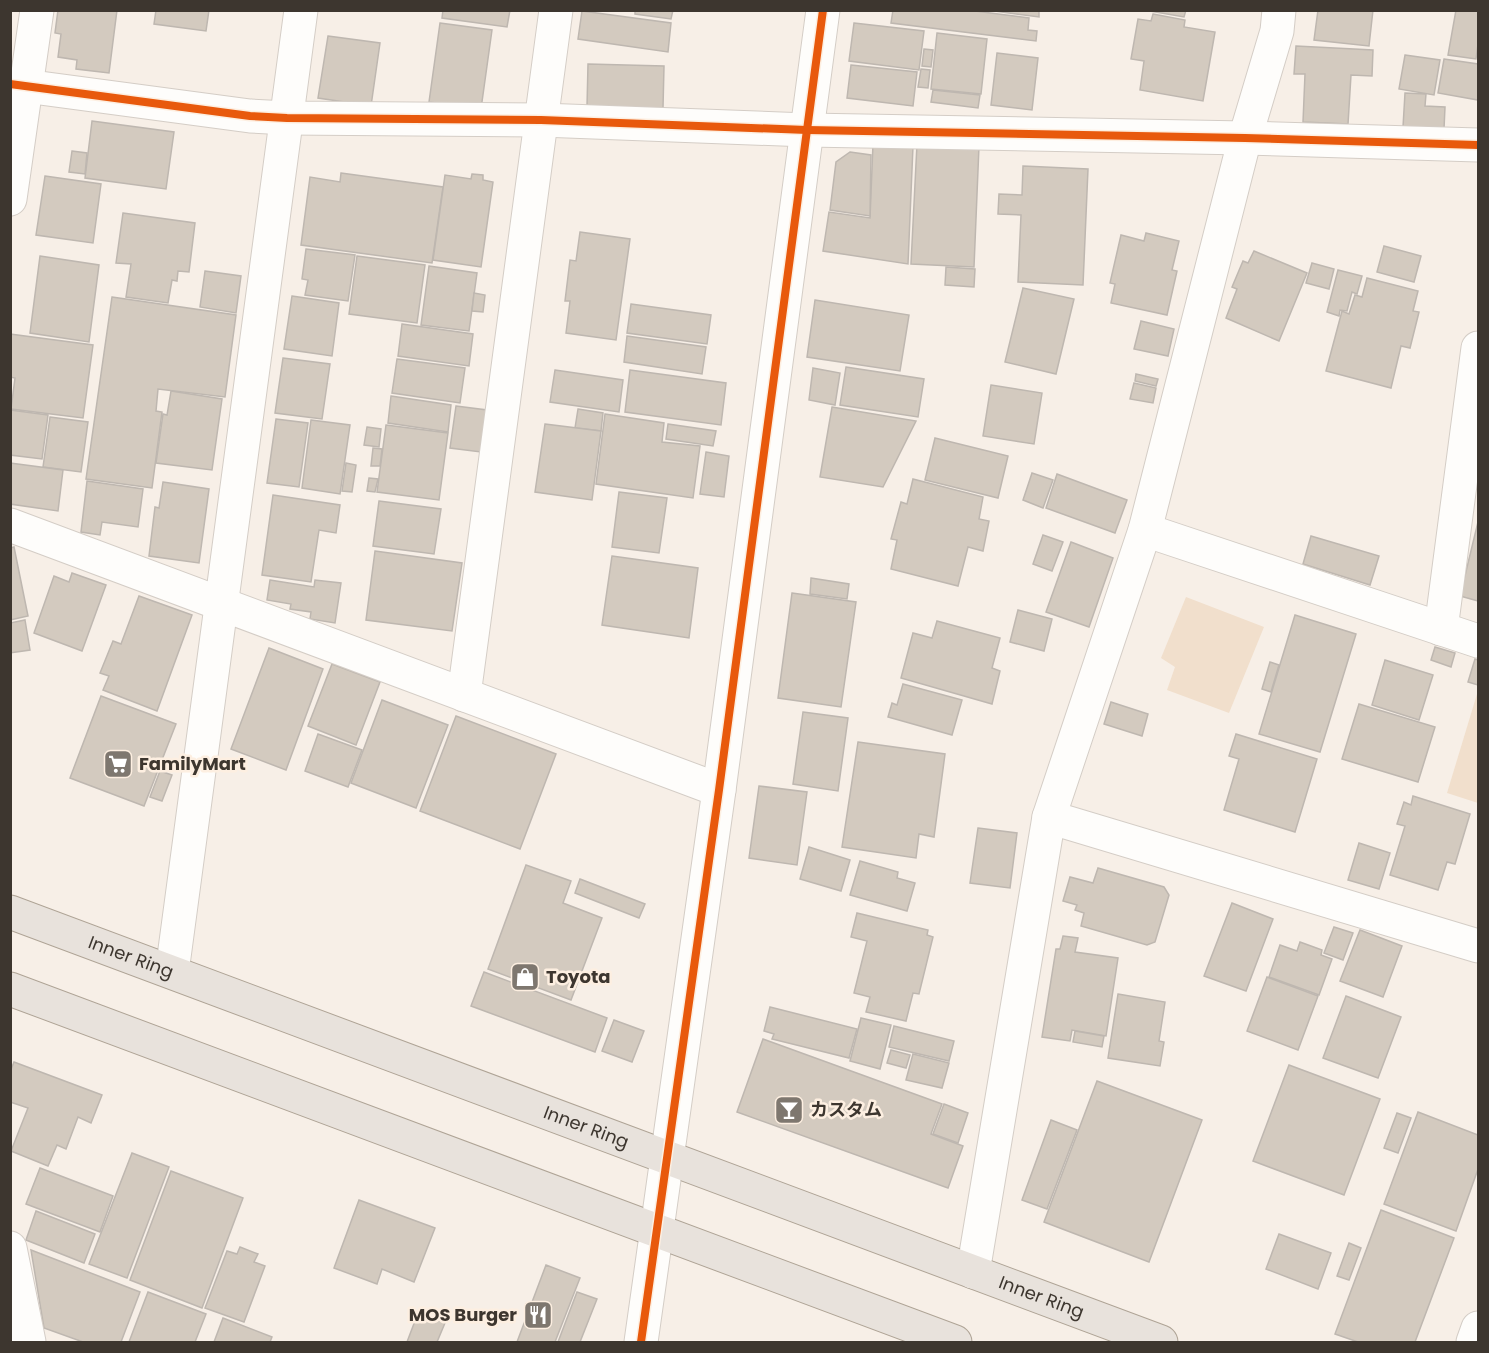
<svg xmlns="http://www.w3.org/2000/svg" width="1489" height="1353" font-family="Poppins,'Noto Sans JP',sans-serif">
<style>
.green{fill:#f1dfcc}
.building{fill:#d3cabf;stroke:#beb7b0;stroke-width:1.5}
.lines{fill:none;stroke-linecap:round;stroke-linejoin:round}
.minor-casing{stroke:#d4cdc6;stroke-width:35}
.tertiary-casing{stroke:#d4cdc6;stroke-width:35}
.primary-casing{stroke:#afa496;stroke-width:35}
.minor{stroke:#fefdfb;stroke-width:33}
.tertiary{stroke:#fefdfb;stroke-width:33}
.primary{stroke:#e8e2dc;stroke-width:33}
.cycleway-casing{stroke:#fdefe1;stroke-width:11}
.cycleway{stroke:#e8590c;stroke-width:8}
.labels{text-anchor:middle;stroke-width:5;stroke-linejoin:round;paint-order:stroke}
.poi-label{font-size:18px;font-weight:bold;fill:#3d362f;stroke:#fdefe1;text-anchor:start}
.street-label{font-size:18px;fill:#3d362f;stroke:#fdefe1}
</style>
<rect width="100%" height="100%" fill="#f7efe7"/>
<g class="green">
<polygon points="1186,597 1264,627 1229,713 1167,690 1175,667 1161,658"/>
<polygon points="1477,694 1478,694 1478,803 1447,793"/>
</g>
<g class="building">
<polygon points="58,10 117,10 109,73 76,69 77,60 58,57 61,34 55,33"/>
<polygon points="156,10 209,10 206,31 154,24"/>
<polygon points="443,10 510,10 507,27 442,18"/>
<polygon points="635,10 673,10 671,19 635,14"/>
<polygon points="893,10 967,10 1029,18 1028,30 1037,31 1036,41 891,23"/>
<polygon points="987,10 1039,10 1039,17"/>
<polygon points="1144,10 1186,10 1184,17"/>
<polygon points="1318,10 1373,10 1369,46 1314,40"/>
<polygon points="1456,10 1478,10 1478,44 1476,59 1448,55"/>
<polygon points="582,11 671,23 668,52 578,39"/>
<polygon points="1153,14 1185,20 1184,27 1215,32 1203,101 1140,90 1144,61 1131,59 1138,19 1151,21"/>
<polygon points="440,23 492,30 481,109 429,102"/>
<polygon points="854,23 924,31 919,70 849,61"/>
<polygon points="937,33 987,39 981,94 931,89"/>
<polygon points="328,36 380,43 371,106 318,98"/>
<polygon points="1296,46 1373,50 1372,76 1351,75 1348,124 1303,122 1305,74 1294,74"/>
<polygon points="924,49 933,50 931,67 922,66"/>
<polygon points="997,53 1038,58 1032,110 991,105"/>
<polygon points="1405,55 1440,60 1434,95 1399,89"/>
<polygon points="1444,59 1478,64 1478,100 1438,93"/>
<polygon points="588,64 664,66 663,108 587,107"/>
<polygon points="851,65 917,72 913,106 847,98"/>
<polygon points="921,69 930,70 928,88 918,87"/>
<polygon points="933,90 980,95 978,108 931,102"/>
<polygon points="1405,93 1426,94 1425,106 1445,107 1444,129 1403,127"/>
<polygon points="92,121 174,132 166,189 85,178"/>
<polygon points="873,144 913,146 908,264 823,251 829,212 870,218"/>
<polygon points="917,144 979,146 974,267 911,264"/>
<polygon points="72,151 87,153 85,174 69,172"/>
<polygon points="850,152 871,155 870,216 830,210 836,162"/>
<polygon points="1023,166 1088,169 1083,285 1018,282 1021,215 998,214 999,194 1022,195"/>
<polygon points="341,173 443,187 432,263 301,245 310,177 340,182"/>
<polygon points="472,174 483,175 483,180 493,182 481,267 433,260 445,175 471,179"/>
<polygon points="45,176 101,184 93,243 36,235"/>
<polygon points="123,213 195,223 189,272 178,271 177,281 172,280 168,303 126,297 131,264 116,263"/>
<polygon points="580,232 630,239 616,340 566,333 570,301 565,301 570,260 576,261"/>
<polygon points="1146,233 1179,241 1172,270 1177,271 1167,315 1111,303 1115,284 1110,283 1121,235 1144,241"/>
<polygon points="1384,246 1421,256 1414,282 1377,272"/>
<polygon points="306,249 355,255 348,301 305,295 308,280 302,279"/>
<polygon points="1254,251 1307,273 1279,341 1226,318 1237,289 1232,287 1243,261 1248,263"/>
<polygon points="40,256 99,265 89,342 30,333"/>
<polygon points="357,256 425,265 417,323 349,314"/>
<polygon points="1312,263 1334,269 1329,289 1306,283"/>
<polygon points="429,266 477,273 469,331 421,325"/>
<polygon points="946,267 975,269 974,287 945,285"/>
<polygon points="1338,270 1362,276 1357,294 1352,292 1347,311 1340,310 1339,316 1327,312"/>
<polygon points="205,271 241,276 236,313 200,307"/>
<polygon points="1367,278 1418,291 1413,311 1419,312 1410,348 1401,346 1391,388 1326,371 1342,311 1349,314 1355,295 1362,297"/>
<polygon points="1023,288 1074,299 1056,374 1005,362"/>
<polygon points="474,293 485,295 483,312 472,311"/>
<polygon points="292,296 339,303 332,356 284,349"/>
<polygon points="112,297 236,315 225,397 158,389 156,411 162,412 152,488 86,479"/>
<polygon points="815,300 909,315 900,371 807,357"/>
<polygon points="631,304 711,315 707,344 627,333"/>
<polygon points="1141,321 1174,329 1168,356 1134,349"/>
<polygon points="402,324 473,334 469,366 398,356"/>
<polygon points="10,334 93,345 83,418 11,409 15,378 10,377"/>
<polygon points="627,336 706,347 702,374 624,362"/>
<polygon points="283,358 330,364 322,419 275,413"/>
<polygon points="397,359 465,368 460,403 392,393"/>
<polygon points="846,367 924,379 918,417 840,405"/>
<polygon points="813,368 840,373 835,405 809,400"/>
<polygon points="555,370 623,380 619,412 550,402"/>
<polygon points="630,370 726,383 721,425 625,412"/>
<polygon points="1136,374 1158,379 1156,386 1135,381"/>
<polygon points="1134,383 1156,388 1153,403 1130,399"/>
<polygon points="991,385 1042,393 1034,444 983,436"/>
<polygon points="171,391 222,399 212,470 156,463 163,414 167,415"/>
<polygon points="391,396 451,405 448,432 388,423"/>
<polygon points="456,406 487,410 481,452 450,448"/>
<polygon points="832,407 916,421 883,487 820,477"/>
<polygon points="578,409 603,413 601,431 575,428"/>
<polygon points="10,410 48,415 42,459 10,455"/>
<polygon points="605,414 664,423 662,442 700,446 693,498 596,484"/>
<polygon points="50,417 88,422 81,472 43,467"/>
<polygon points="276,419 308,423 299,487 267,483"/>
<polygon points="311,420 350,425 340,494 302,488"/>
<polygon points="545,424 601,431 592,500 535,492"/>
<polygon points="668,424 716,431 713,446 666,439"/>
<polygon points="386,425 448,433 439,500 377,492"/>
<polygon points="367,427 381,429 379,447 364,445"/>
<polygon points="935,438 1008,456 998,498 925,480"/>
<polygon points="373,448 382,449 380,466 371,466"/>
<polygon points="706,452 729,456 724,497 700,494"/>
<polygon points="10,463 63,470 58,511 10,504"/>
<polygon points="346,463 356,465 352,492 342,491"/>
<polygon points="1032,473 1053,480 1043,508 1023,500"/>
<polygon points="1057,474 1127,500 1115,533 1046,508"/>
<polygon points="369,478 378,479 375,492 367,491"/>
<polygon points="913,479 983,497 979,519 989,521 983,551 968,547 958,586 891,569 897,540 891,539 901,502 907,504"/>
<polygon points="87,481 143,489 138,527 102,522 100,535 81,532"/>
<polygon points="163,482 209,489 199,563 149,556 155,507 159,508"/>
<polygon points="619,492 667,498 659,553 612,547"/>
<polygon points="273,495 340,505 336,533 319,530 311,582 262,575"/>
<polygon points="379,501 441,509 434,554 373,546"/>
<polygon points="1478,522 1478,601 1460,596"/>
<polygon points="1043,535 1063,542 1052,571 1033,564"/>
<polygon points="1311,536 1379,556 1370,585 1303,564"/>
<polygon points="1071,542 1113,558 1089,627 1046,612"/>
<polygon points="14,547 28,616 10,620 10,548"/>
<polygon points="375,551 462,563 452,631 366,620"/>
<polygon points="612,556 698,568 689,638 602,625"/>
<polygon points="72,573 106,585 82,651 34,633 54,576 69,582"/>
<polygon points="811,578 849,584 847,599 810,594"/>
<polygon points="270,580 314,587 315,580 341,583 335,623 310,619 311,612 290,609 291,604 267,600"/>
<polygon points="792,593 856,602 841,707 778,698"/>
<polygon points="139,596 192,615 157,711 103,690 109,676 100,673 113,641 121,644"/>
<polygon points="1018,610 1052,619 1044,651 1010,642"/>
<polygon points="1295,615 1356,634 1320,752 1259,734"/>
<polygon points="25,620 30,650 10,653 10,623"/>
<polygon points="937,621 1000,638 992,668 1000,671 992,704 901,678 913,633 932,638"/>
<polygon points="1435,647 1455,653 1451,667 1431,660"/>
<polygon points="269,648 323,669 286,770 231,749"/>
<polygon points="1475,659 1478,660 1478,685 1468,682"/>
<polygon points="1385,660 1433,675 1419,720 1372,705"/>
<polygon points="1270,662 1279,665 1271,692 1262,689"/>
<polygon points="332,664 380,682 356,745 308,726"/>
<polygon points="903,684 962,700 952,735 888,717 892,703 897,705"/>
<polygon points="101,696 176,724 144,806 70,778"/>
<polygon points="382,700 448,725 416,808 351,783"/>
<polygon points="1111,702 1148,714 1142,736 1104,724"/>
<polygon points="1359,704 1435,727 1418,782 1342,759"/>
<polygon points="803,712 848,718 838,791 793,784"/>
<polygon points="456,716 556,754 520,849 420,811"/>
<polygon points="318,734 362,750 348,787 305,771"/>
<polygon points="1236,734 1317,759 1295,832 1224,810 1239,759 1229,756"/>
<polygon points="858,742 945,754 934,837 919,834 916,858 842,847"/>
<polygon points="160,771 172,775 162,801 150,797"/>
<polygon points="759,786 807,792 797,865 749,858"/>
<polygon points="1413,796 1470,814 1455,864 1447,862 1438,890 1390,875 1405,826 1397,824 1404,802 1411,805"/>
<polygon points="978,828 1017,833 1010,888 970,883"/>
<polygon points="1359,843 1390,853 1379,889 1348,880"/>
<polygon points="809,847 850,860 841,891 800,879"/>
<polygon points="860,861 898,872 897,878 915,883 907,911 850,895"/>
<polygon points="526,865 571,881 563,903 602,918 571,1000 488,969"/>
<polygon points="1098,868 1164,887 1169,895 1155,942 1147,945 1081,926 1084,913 1075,910 1077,905 1063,901 1070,877 1093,883"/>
<polygon points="580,879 645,904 639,918 575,893"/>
<polygon points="1232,903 1273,919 1246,991 1204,976"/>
<polygon points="857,913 928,930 927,935 933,937 919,994 913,993 906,1021 866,1012 870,997 854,993 867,941 851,937"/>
<polygon points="1334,927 1353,933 1343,960 1324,953"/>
<polygon points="1360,930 1402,946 1383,997 1340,981"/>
<polygon points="1063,936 1078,938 1075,952 1118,958 1106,1036 1072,1030 1070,1041 1042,1037 1056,949 1060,949"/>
<polygon points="1300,942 1322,950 1321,955 1332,959 1319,995 1269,977 1280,945 1297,951"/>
<polygon points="484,972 607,1018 595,1052 471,1006"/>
<polygon points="1267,977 1318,996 1298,1050 1247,1031"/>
<polygon points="1118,994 1165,1002 1159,1041 1164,1042 1160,1066 1108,1058"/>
<polygon points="1346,996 1401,1017 1378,1078 1323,1058"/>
<polygon points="770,1007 857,1029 849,1058 772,1039 774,1034 764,1031"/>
<polygon points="861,1018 891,1025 880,1069 850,1061"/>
<polygon points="614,1020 644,1031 632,1062 602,1051"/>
<polygon points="894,1026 954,1041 949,1061 889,1047"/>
<polygon points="1075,1031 1104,1036 1102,1047 1073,1042"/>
<polygon points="763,1039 942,1104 931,1134 963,1146 948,1188 737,1112"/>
<polygon points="891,1050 910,1055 906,1068 887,1063"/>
<polygon points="913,1054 949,1063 942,1088 906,1080"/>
<polygon points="14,1062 102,1095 91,1123 78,1117 66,1149 57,1145 48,1166 11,1151 28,1108 10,1102 10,1072"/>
<polygon points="1289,1065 1380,1099 1344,1195 1253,1161"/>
<polygon points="1097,1081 1202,1120 1149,1262 1044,1222"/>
<polygon points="944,1104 968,1113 958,1143 933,1134"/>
<polygon points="1418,1112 1478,1135 1478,1169 1456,1231 1384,1204"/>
<polygon points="1397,1113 1411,1118 1398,1153 1384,1148"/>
<polygon points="1051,1120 1077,1130 1047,1209 1022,1200"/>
<polygon points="132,1153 169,1167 127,1278 89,1264"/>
<polygon points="40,1168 113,1196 100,1232 26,1204"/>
<polygon points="171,1171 243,1198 202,1308 130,1280"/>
<polygon points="359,1200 435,1228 414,1282 382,1269 377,1284 334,1268"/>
<polygon points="1381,1210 1454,1238 1415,1342 1358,1342 1335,1334"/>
<polygon points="36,1211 95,1234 84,1263 26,1240"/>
<polygon points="1279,1234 1331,1253 1318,1289 1266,1269"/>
<polygon points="1349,1243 1361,1248 1349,1280 1337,1276"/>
<polygon points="240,1247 258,1254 254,1262 265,1266 244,1322 205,1308 227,1251 237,1254"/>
<polygon points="31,1250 140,1292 121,1342 83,1342 44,1328"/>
<polygon points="546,1265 580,1278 555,1342 517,1342"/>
<polygon points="148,1292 206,1314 195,1342 129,1342"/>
<polygon points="577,1292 597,1299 580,1342 558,1342"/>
<polygon points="418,1313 445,1323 437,1342 407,1342"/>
<polygon points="223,1318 272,1337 270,1342 214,1342"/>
</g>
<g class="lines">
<g class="minor-casing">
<g id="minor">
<polyline points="10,84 250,116 287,118 541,120 807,130 1245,138 1478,145"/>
<polyline points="10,199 37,10"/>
<polyline points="10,525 719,790"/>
<polyline points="1145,530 1478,641"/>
<polyline points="1441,629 1478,348"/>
<polyline points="464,695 556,10"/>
<polyline points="1049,817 1478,946"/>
<polyline points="172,972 301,10"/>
<polyline points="10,1248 29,1342"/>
<polyline points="973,1272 1049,817 1145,530 1245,138 1277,31 1279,10"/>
<polyline points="1473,1342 1478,1328"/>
</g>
</g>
<g class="tertiary-casing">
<polyline id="tertiary" points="641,1342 719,790 823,10"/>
</g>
<g class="primary-casing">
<g id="primary">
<path id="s1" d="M 10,912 L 1161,1342"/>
<polyline points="10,989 955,1342"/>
</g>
</g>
<use href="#minor" class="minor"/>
<use href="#tertiary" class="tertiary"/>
<use href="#primary" class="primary"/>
<g class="cycleway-casing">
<g id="cycleway">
<polyline points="10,84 250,116 287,118 541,120 807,130 1245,138 1478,145"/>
<polyline points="641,1342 719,790 823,10"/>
</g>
</g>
<use href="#cycleway" class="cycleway"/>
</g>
<defs>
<g id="supermarket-square" transform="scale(1.5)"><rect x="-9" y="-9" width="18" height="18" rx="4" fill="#7e776f" stroke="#fdefe1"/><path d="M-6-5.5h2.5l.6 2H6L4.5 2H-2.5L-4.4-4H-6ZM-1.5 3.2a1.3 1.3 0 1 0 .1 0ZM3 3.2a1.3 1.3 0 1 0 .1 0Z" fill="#fff"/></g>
<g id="shop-square" transform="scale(1.5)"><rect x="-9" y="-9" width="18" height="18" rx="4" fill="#7e776f" stroke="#fdefe1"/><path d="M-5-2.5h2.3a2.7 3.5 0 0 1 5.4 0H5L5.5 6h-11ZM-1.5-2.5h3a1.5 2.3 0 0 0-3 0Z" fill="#fff"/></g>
<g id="bar-square" transform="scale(1.5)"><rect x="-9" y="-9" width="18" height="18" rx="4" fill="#7e776f" stroke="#fdefe1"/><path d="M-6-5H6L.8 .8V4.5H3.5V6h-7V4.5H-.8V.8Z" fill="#fff"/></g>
<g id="restaurant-square" transform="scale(1.5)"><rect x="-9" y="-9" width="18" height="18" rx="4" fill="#7e776f" stroke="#fdefe1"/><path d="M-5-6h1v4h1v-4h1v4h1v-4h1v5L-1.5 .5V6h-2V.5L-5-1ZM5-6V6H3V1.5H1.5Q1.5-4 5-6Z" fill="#fff"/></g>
</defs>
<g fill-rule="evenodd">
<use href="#supermarket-square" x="118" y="764"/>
<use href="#shop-square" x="525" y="977"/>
<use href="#bar-square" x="789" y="1110"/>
<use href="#restaurant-square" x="538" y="1315"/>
</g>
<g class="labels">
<g class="poi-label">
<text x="139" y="770">FamilyMart</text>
<text x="546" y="983">Toyota</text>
<text x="810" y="1116">カスタム</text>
<text x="517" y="1321" text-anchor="end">MOS Burger</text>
</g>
<g class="street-label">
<text dy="6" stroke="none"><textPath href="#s1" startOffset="129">Inner Ring</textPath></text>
<text dy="6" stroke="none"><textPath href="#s1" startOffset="615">Inner Ring</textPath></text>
<text dy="6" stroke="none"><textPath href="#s1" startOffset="1101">Inner Ring</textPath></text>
</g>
</g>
<rect width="1489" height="1353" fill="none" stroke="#3d362f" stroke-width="24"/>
</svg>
